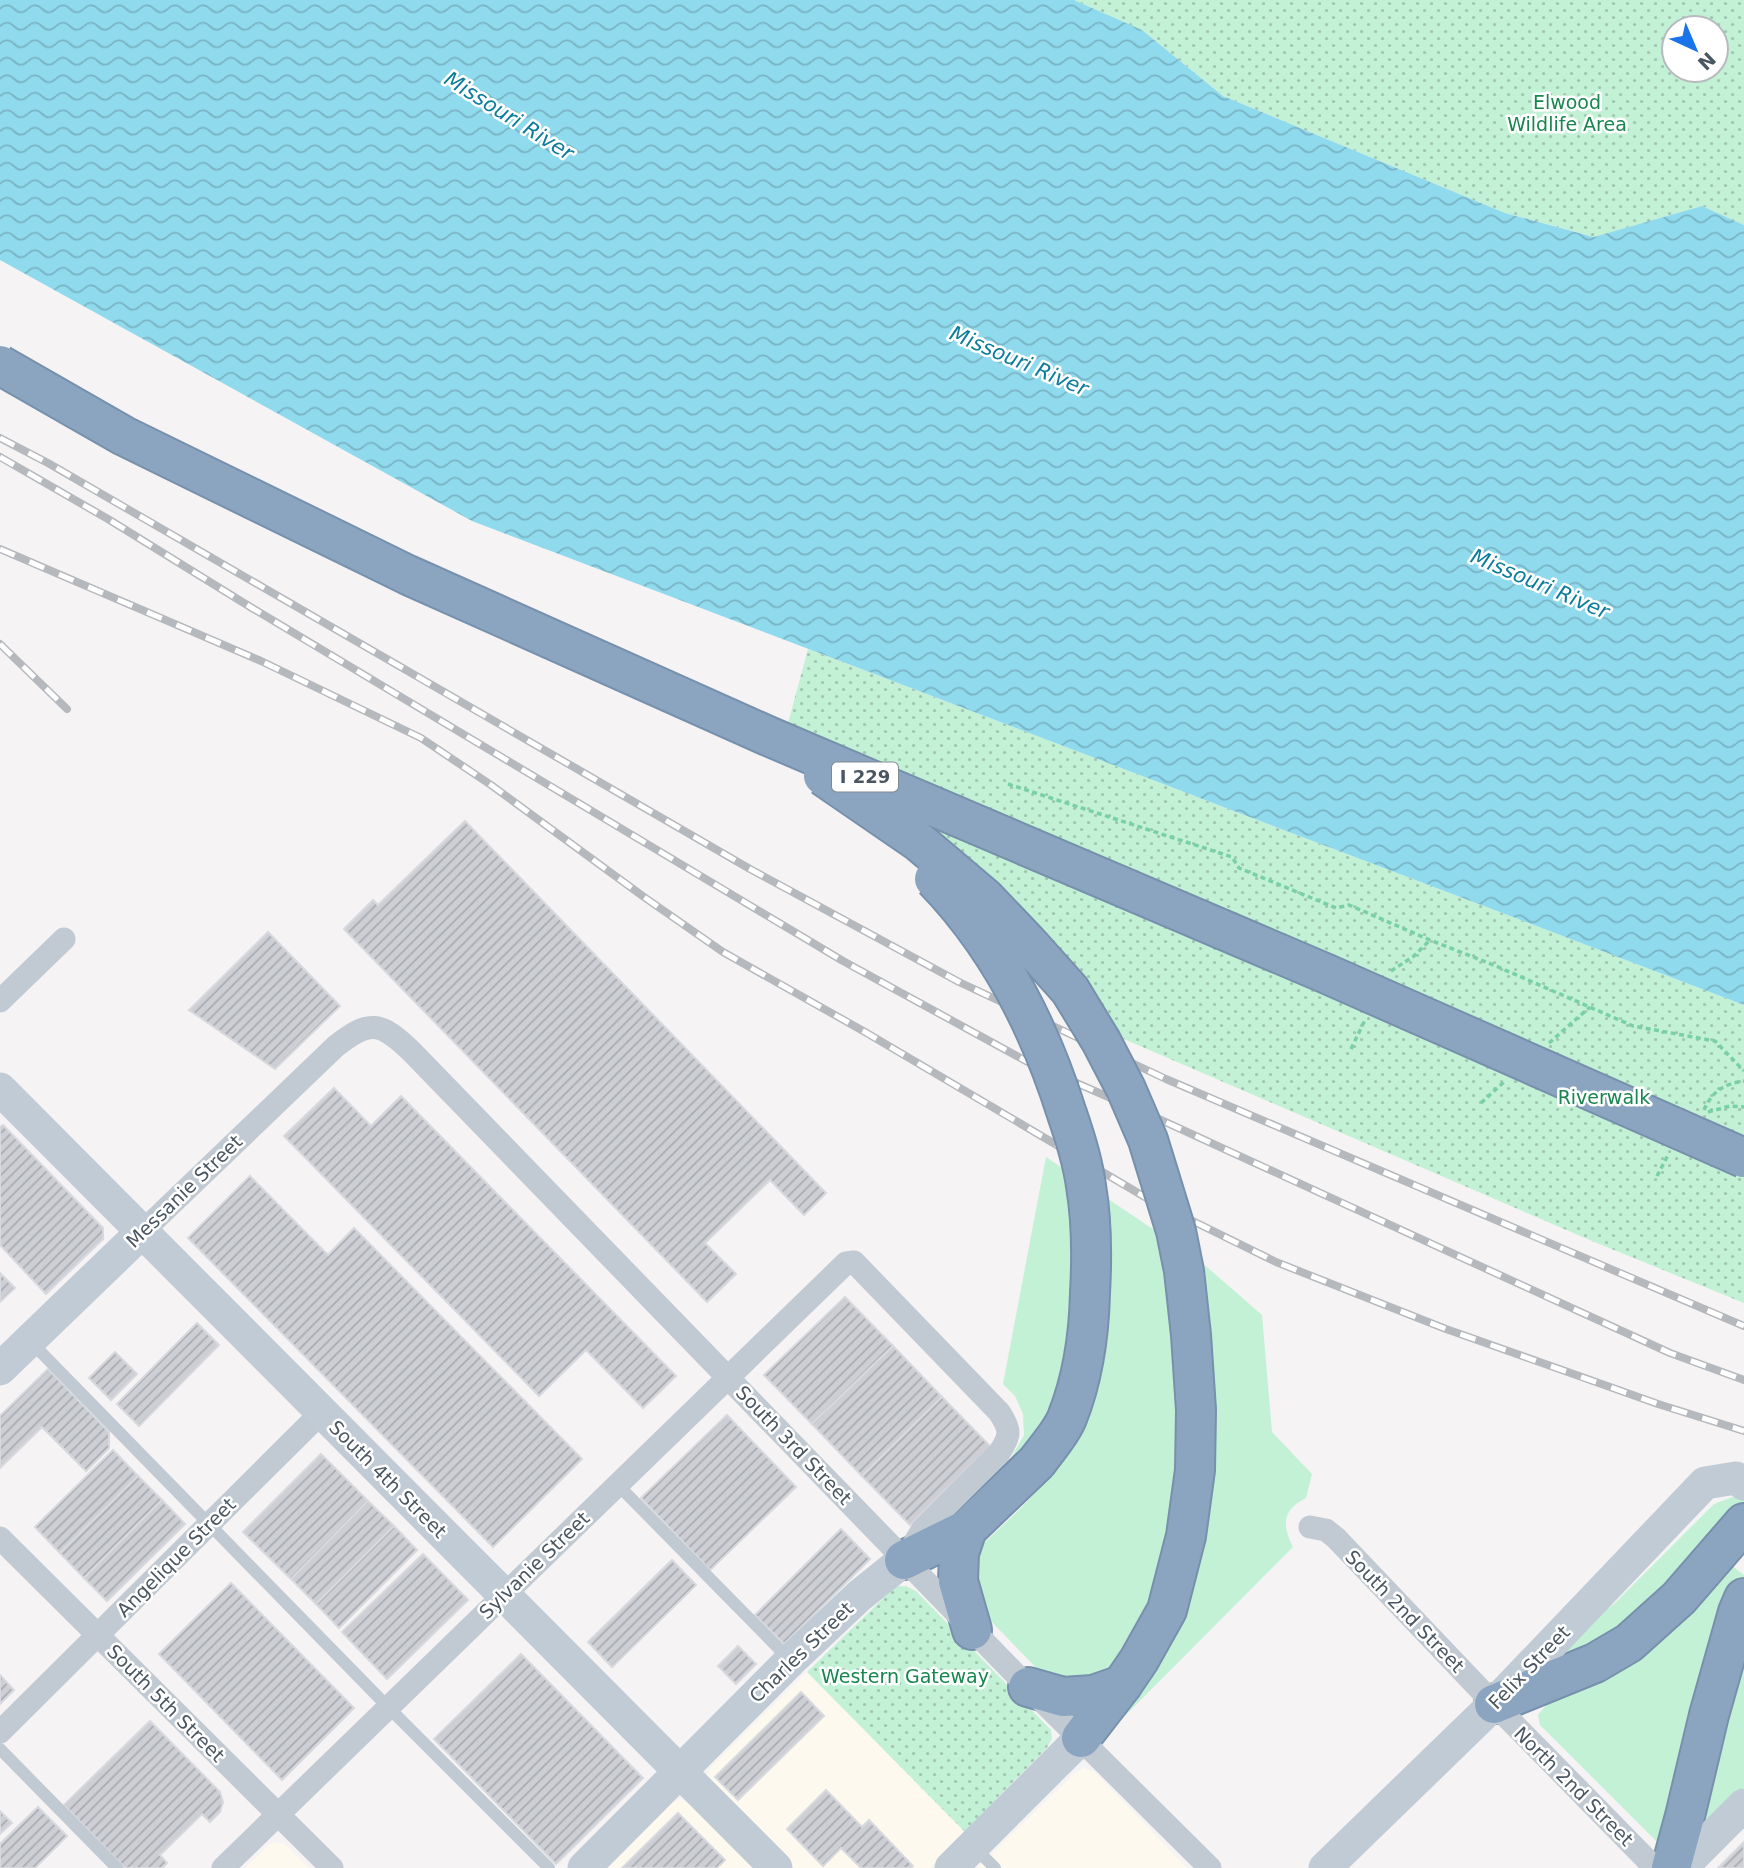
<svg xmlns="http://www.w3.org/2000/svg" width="1744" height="1868" font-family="'DejaVu Sans',sans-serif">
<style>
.commercial{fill:#fdf9ef}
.grass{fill:#c3f1d5}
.park{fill:url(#park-dots);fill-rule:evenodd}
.water{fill:url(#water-waves)}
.building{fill:url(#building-hatch);stroke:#d7d9de;stroke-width:2}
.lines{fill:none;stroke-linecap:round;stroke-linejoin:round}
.highway-casing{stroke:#7690ad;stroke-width:42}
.path{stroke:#7ad0a6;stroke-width:3.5;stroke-dasharray:5 3.5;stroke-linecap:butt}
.lane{stroke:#c1cad2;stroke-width:12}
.street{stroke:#c1cad2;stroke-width:23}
.secondary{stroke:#c1cbd6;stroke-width:33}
.highway{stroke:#8ba5c1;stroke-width:38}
.rail-casing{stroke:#b5b8bd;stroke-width:8}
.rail{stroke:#fff;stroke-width:5;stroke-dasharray:16;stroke-linecap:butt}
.highway-bridge-casing{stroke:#7690ad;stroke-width:42;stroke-linecap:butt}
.highway-bridge{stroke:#8ba5c1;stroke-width:38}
.labels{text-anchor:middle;stroke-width:5;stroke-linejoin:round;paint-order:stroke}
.shield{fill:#fff;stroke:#808990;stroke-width:2}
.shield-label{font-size:18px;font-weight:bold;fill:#4a5661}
.park-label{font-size:19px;fill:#17864f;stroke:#fff}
.street-label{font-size:19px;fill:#4a5661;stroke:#fff}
.water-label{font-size:21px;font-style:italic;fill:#0c7c9b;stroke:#fff}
</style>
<defs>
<pattern id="park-dots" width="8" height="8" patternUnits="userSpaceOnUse" patternTransform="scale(1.75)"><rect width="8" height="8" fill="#c3f1d5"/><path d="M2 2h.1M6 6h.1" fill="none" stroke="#a0c6b0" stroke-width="1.8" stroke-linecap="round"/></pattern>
<pattern id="water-waves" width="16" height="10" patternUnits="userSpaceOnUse" patternTransform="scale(1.75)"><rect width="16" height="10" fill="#90daee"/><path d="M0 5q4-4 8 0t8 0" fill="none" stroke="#78b4c4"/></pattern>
<pattern id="building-hatch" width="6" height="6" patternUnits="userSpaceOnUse" patternTransform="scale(1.75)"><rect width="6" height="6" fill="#cdcfd5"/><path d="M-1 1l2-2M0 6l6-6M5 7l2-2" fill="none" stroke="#a8abb0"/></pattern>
</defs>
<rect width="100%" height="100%" fill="#f5f3f3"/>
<g class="commercial">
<polygon points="807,1672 966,1833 931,1868 792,1868 707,1783 707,1775 712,1766"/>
<polygon points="1084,1768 1095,1772 1187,1868 977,1868 1076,1772"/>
<polygon points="680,1799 688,1802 753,1868 605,1868 671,1803"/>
<polygon points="278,1842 286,1845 309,1868 245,1868 270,1844"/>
</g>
<g class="grass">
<path d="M 1046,1157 L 1200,1261 L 1262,1315 L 1272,1432 L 1312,1474 L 1306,1498 C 1282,1510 1282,1525 1293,1547 L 1105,1736 L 1153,1601 L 1107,1679 L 1045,1677 L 984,1614 L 969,1577 L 982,1545 L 1020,1509 L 1046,1481 L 1065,1447 L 926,1540 L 1011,1458 L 1024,1435 L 1023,1414 L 1015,1396 L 1003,1384 Z"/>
<polygon points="1738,1495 1744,1498 1744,1510 1649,1613 1553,1668 1586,1617 1603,1612 1614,1604 1714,1504"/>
<polygon points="1731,1565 1744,1575 1744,1577 1722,1627 1658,1843 1540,1725 1538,1715 1547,1704 1555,1698 1648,1649 1684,1620 1701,1604 1710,1591"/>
<polygon points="1744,1650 1744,1787 1720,1817 1700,1838"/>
</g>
<g class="park">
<path d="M 1074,0 L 1744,0 L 1744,225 L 1702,206 L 1595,237 L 1505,213 L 1223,96 L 1142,30 ZM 1674,28 L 1716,28 L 1716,70 L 1674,70 Z"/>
<polygon points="808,649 1744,1005 1744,1303 1592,1241 1117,1036 787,727"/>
<polygon points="906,1586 916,1591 1051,1730 1052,1739 1046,1749 996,1799 991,1809 966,1833 807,1672 895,1587"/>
</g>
<polygon class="water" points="0,0 1074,0 1142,30 1223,96 1505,213 1594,237 1702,206 1744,225 1744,1005 472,521 0,260"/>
<g class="building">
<polygon points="465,821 826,1193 804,1215 770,1180 705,1243 736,1274 707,1302 344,929 373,900 378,905"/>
<polygon points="268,932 340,1006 275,1069 189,1010"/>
<polygon points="334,1088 371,1126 401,1096 676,1376 643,1408 586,1350 539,1396 284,1136"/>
<polygon points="3,1125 103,1228 103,1239 46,1294 0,1245 0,1127"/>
<polygon points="250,1176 328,1255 354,1228 582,1459 493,1547 188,1238"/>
<polygon points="0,1273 15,1288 0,1302"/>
<polygon points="845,1297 893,1346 812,1424 764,1375"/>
<polygon points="197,1323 219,1345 139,1426 117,1404"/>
<polygon points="893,1346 942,1397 862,1476 812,1424"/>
<polygon points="115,1352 137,1374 111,1400 89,1378"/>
<polygon points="48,1369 109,1432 109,1448 86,1471 42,1427 0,1468 0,1416"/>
<polygon points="942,1397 990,1446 910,1525 862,1476"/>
<polygon points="727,1415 796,1487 710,1570 641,1498"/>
<polygon points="113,1450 138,1476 60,1553 35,1527"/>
<polygon points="321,1454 368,1501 291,1579 243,1532"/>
<polygon points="138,1476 162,1500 84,1578 60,1553"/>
<polygon points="162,1500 185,1524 107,1601 84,1578"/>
<polygon points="368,1501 394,1526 316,1604 291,1579"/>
<polygon points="394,1526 417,1550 339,1628 316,1604"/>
<polygon points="841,1529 870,1559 784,1644 755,1615"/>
<polygon points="423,1554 468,1600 387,1679 342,1632"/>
<polygon points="672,1560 696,1585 612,1667 588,1642"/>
<polygon points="231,1583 354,1708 282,1780 159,1654"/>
<polygon points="738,1646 756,1664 736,1684 718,1666"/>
<polygon points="521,1654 643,1778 556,1864 434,1739"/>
<polygon points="0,1675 14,1690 0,1704"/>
<polygon points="801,1692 824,1716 738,1800 715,1777"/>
<polygon points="150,1721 220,1792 223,1802 220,1812 210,1822 202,1814 160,1855 167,1863 162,1868 125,1868 64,1805"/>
<polygon points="826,1790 862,1827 869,1820 913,1866 910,1868 861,1868 841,1848 823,1866 787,1829"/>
<polygon points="38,1807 67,1836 35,1868 0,1868 0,1844"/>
<polygon points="0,1811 12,1823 0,1834"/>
<polygon points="678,1813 725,1860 717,1868 622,1868"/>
<polygon points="1744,1842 1744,1868 1718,1868"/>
</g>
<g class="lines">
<g class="highway-casing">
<g id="highway">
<polyline points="967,1529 959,1553 958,1581 972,1630"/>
<polyline points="904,1560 967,1529 1037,1462"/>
<polyline points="1028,1687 1063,1697 1093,1695 1122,1685"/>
<polyline points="1494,1704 1595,1663 1629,1643 1679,1598 1744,1523"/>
<polyline points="1081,1738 1122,1685 1139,1660 1167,1610 1186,1536 1195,1470"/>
<polyline points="1671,1868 1685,1816 1709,1715 1738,1612 1744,1598"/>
</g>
</g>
<g class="path">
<polyline points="1008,784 1232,857 1239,868 1336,908 1349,905 1430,940 1496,966 1633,1026 1715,1041 1744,1071"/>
<polyline points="1391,971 1414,956 1430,940"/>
<polyline points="1549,1043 1590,1007"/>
<polyline points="1351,1049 1365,1020"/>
<polyline points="1481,1103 1504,1082"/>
<path d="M 1704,1110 C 1712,1092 1723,1084 1744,1081"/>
<polyline points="1708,1112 1730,1106 1744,1107"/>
<polyline points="1657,1176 1668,1155"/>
<polyline points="977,1676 983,1669"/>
</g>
<g class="lane">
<polyline points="30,1341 388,1707 549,1868"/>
<polyline points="617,1484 790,1660"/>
<polyline points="0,1749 117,1868"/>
<polyline points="973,1846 995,1868"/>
</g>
<g class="street">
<polyline points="0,1001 64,939"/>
<path d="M 142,1232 L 336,1046 C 370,1019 381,1022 411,1051 L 1028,1687 L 1210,1868"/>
<polyline points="1310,1527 1326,1530 1336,1538 1494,1704 1655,1868"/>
<polyline points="0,1538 332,1868"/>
<polyline points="0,1732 322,1412"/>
<path d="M 223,1868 L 846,1263 L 854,1262 L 999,1412 C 1011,1430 1011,1435 999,1453 L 922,1530 L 906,1557"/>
</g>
<g class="secondary">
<polyline points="0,1089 776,1868"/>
<polyline points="0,1369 142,1232"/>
<polyline points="584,1868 790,1661 859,1596 904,1560"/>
<polyline points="951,1868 1081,1738"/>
<polyline points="1325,1868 1494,1704 1705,1483 1736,1478 1744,1484"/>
<polyline points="1681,1868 1744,1805"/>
</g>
<use href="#highway" class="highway"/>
<g class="rail-casing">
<g id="rail">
<polyline points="0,438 48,463 750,869 959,982 1166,1079 1744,1326"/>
<polyline points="0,457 108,519 252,608 843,961 1026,1061 1161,1120 1670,1353 1744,1380"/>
<polyline points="0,549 261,661 421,738 491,785 644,897 723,952 865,1032 1150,1200 1276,1262 1446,1329 1658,1404 1744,1431"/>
<polyline points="0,644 67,709"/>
</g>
</g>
<use href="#rail" class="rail"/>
<g class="highway-bridge-casing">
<g id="highway-bridge">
<polyline points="0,365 124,436 408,575 768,736 1327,974 1744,1158"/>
<polyline points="823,776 919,842 985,898 1027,942 1070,990 1101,1041 1126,1089 1148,1140 1176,1231 1184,1271 1191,1335 1196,1410 1195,1470"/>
<path d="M 934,879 C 997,944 1040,1028 1067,1114 C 1075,1137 1083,1162 1086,1186 C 1092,1221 1092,1257 1090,1293 C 1089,1335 1083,1378 1067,1418 C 1061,1433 1047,1448 1037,1462"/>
</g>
</g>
<use href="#highway-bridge" class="highway-bridge"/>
</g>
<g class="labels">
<rect class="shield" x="832" y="762.5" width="66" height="29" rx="5"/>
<g class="shield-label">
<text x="865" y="783">I 229</text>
</g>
<g class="park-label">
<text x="1567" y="109">Elwood<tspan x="1567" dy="22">Wildlife Area</tspan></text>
<text x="1604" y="1104">Riverwalk</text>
<text x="905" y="1683">Western Gateway</text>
</g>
<g class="street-label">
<text transform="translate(184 1191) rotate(-44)" y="7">Messanie Street</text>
<text transform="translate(794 1445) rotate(46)" y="7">South 3rd Street</text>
<text transform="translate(388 1479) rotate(45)" y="7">South 4th Street</text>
<text transform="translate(176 1557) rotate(-45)" y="7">Angelique Street</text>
<text transform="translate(534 1565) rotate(-44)" y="7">Sylvanie Street</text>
<text transform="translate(1405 1611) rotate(46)" y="7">South 2nd Street</text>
<text transform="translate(801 1652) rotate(-44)" y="7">Charles Street</text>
<text transform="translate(1529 1667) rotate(-46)" y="7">Felix Street</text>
<text transform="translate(166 1703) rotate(45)" y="7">South 5th Street</text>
<text transform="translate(1574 1786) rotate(45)" y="7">North 2nd Street</text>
</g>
<g class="water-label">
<text transform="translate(509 116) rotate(32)" y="7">Missouri River</text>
<text transform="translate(1019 361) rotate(23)" y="7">Missouri River</text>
<text transform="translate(1540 584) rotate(23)" y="7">Missouri River</text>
</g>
</g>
<g transform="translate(1695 49) rotate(136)"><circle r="33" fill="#ffffff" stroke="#b7bbc0" stroke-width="2"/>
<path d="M0-5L12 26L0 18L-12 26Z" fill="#1a73e8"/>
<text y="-10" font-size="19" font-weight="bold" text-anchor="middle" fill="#4a5661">N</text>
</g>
</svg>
